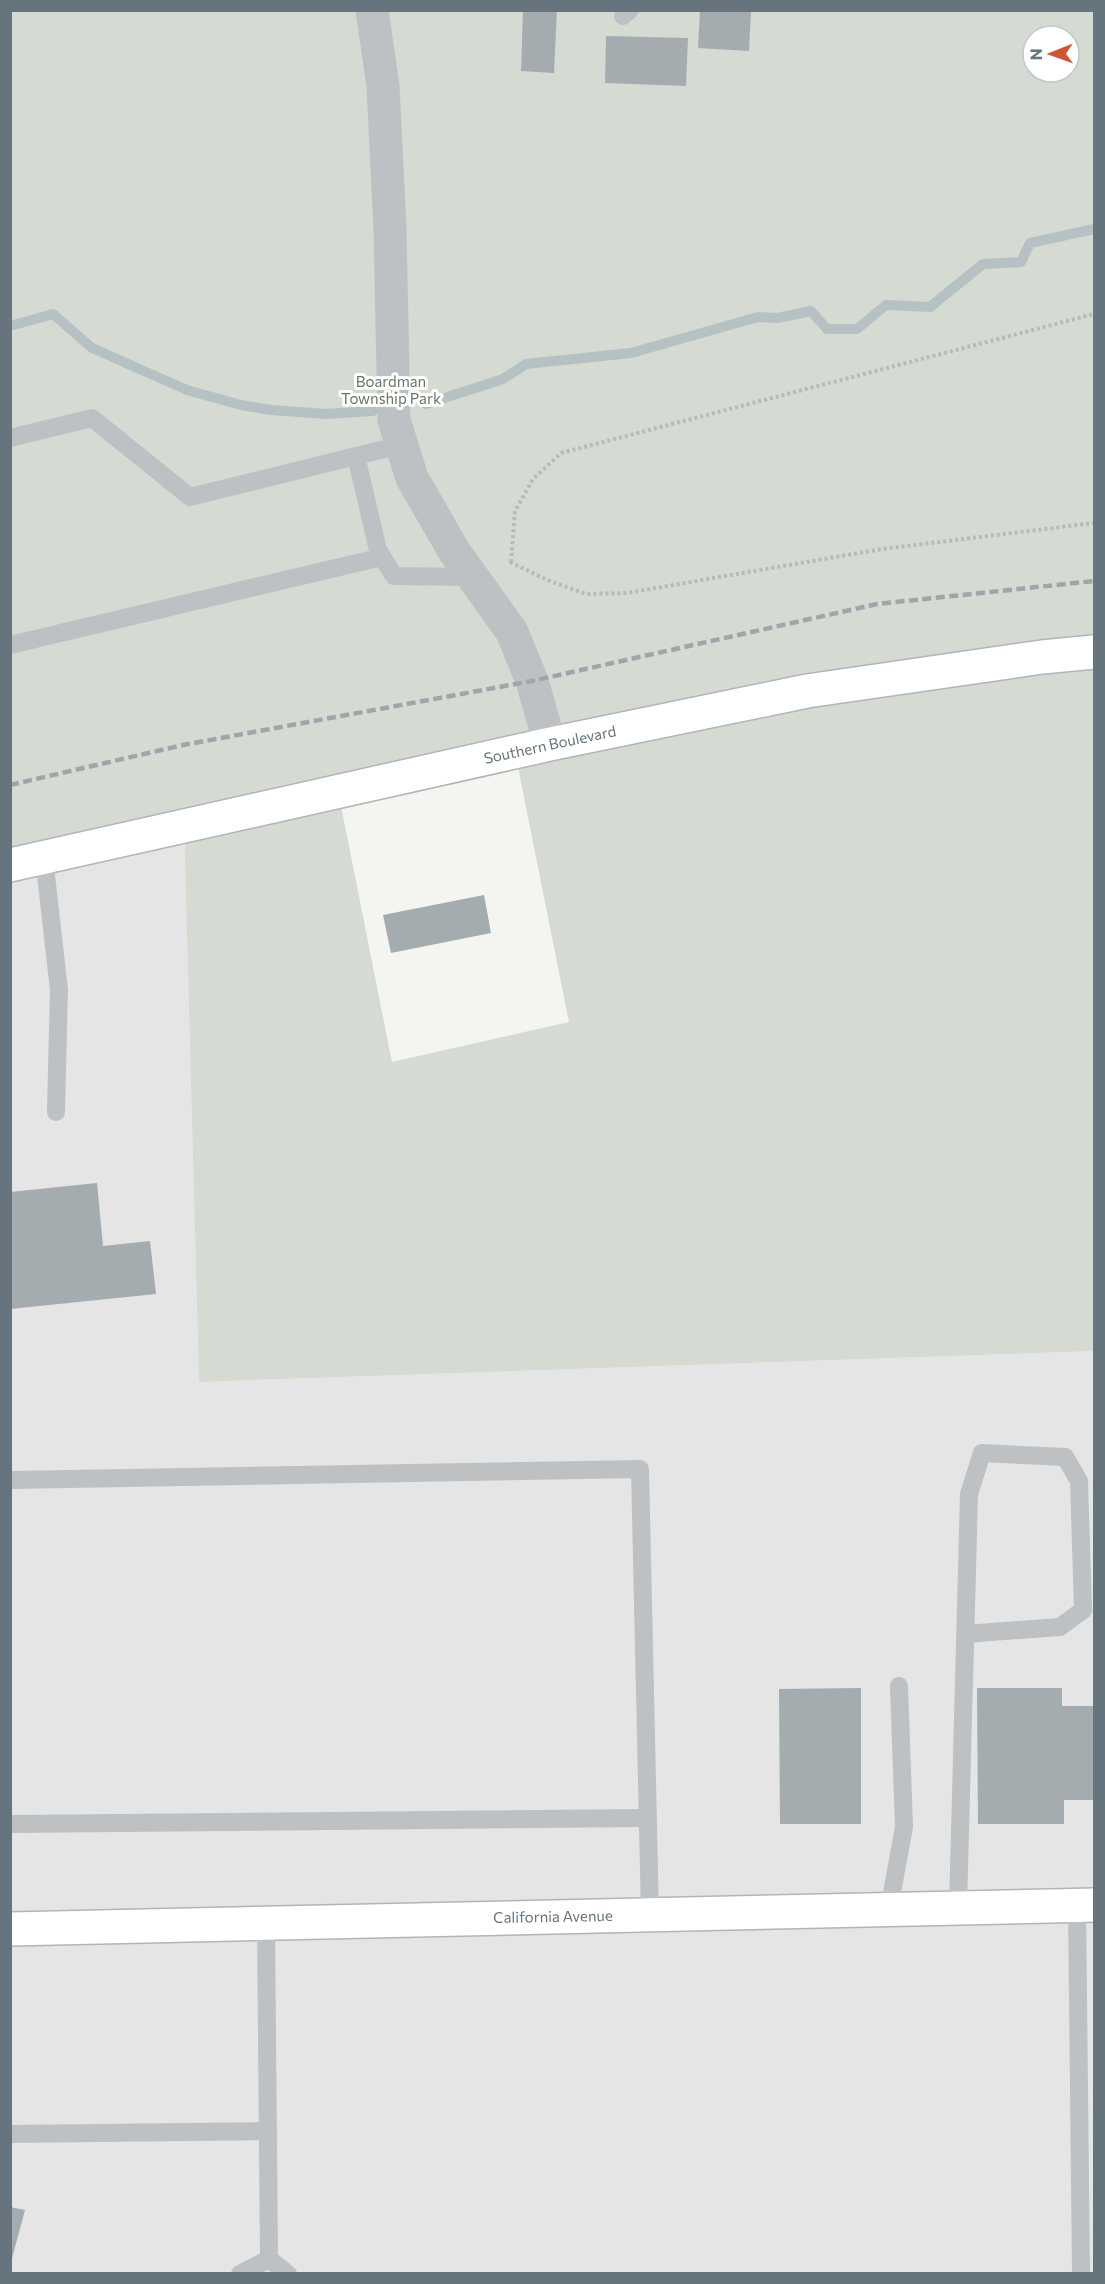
<svg xmlns="http://www.w3.org/2000/svg" width="1105" height="2284" font-family="Commissioner,sans-serif">
<style>
.built{fill:#e4e5e4}
.green{fill:#d5dad2;fill-rule:evenodd}
.lines{fill:none;stroke-linecap:round;stroke-linejoin:round}
.stream{stroke:#b6c1c4;stroke-width:10}
.building{fill:#a4acb0}
.secondary-casing{stroke:#b0b5b8;stroke-width:36}
.path{stroke:#b7babc;stroke-width:4;stroke-dasharray:3 3;stroke-linecap:butt}
.lane{stroke:#bdc1c4;stroke-width:18}
.street{stroke:#bdc1c4;stroke-width:33}
.secondary{stroke:#fff;stroke-width:33}
.rail{stroke:#9fa5a9;stroke-width:4.5;stroke-dasharray:9 4.5;stroke-linecap:butt}
.labels{text-anchor:middle;stroke-width:6;stroke-linejoin:round;paint-order:stroke}
.park-label{font-size:15px;fill:#687664;stroke:#fff}
.street-label{font-size:15px;fill:#66747e;stroke:#fff}
</style>
<rect width="100%" height="100%" fill="#f4f4f0"/>
<polygon class="built" points="184,826 199,1382 1094,1351 1094,2273 11,2273 10,865"/>
<path class="green" d="M 10,11 L 1094,11 L 1094,1351 L 199,1382 L 184,826 L 11,865 ZM 1033,36 L 1069,36 L 1069,72 L 1033,72 ZM 515,752 L 569,1022 L 392,1062 L 338,791 Z"/>
<g class="lines">
<g class="stream">
<polyline points="10,326 53,314 92,348 187,390 241,405 271,410 326,414 373,411"/>
<polyline points="426,404 503,379 526,364 631,353 758,317 777,318 811,311 827,329 857,329 886,305 930,307 983,264 1021,262 1030,243 1094,229"/>
</g>
</g>
<g class="building">
<polygon points="523,10 557,10 554,73 521,71"/>
<polygon points="700,10 751,10 749,51 698,48"/>
<polygon points="606,36 688,38 686,86 605,83"/>
<polygon points="484,895 491,933 391,953 383,915"/>
<polygon points="97,1183 103,1246 150,1241 156,1294 10,1309 10,1192"/>
<polygon points="861,1688 861,1824 780,1824 779,1689"/>
<polygon points="977,1688 1062,1688 1062,1706 1094,1706 1094,1800 1064,1800 1064,1824 978,1824"/>
<polygon points="10,2207 25,2210 11,2262 10,2262"/>
</g>
<g class="lines">
<g class="secondary-casing">
<g id="secondary">
<polyline points="10,865 550,744 807,691 1042,657 1094,652"/>
<polyline points="10,1929 1094,1905"/>
</g>
</g>
<g class="path">
<polyline points="510,562 547,580 586,594 627,593 882,549 1094,523"/>
<polyline points="511,562 515,511 533,479 561,453 1094,314"/>
</g>
<g class="lane">
<polyline points="623,16 630,10"/>
<polyline points="10,438 92,418 190,497 356,456"/>
<polyline points="402,445 356,456 378,550 394,576 472,577"/>
<polyline points="10,645 382,557"/>
<polyline points="44,858 59,990 56,1112"/>
<polyline points="10,1480 640,1469 650,1915"/>
<polyline points="10,1824 648,1818"/>
<polyline points="1077,1905 1081,2274"/>
<polyline points="958,1907 969,1494 982,1453 1065,1457 1079,1481 1083,1610 1060,1627 965,1634"/>
<polyline points="889,1909 904,1827 899,1686"/>
<polyline points="266,1924 269,2259"/>
<polyline points="10,2134 268,2131"/>
<polyline points="269,2259 288,2274"/>
<polyline points="240,2274 269,2259"/>
</g>
<polyline class="street" points="372,10 383,86 390,229 394,420 412,478 454,551 512,632 532,681 550,744"/>
<use href="#secondary" class="secondary"/>
<polyline class="rail" points="10,785 183,745 532,681 877,604 1094,581"/>
</g>
<g class="labels">
<g class="park-label">
<text x="391" y="387">Boardman<tspan x="391" dy="17">Township Park</tspan></text>
</g>
<g class="street-label">
<text transform="translate(550 745) rotate(-12)" y="5">Southern Boulevard</text>
<text transform="translate(553 1917) rotate(-1)" y="5">California Avenue</text>
</g>
</g>
<rect width="1105" height="2284" fill="none" stroke="#66747e" stroke-width="24"/>
<g transform="translate(1051 54) rotate(269)"><circle r="28" fill="#ffffff" stroke="#c2c7cb" stroke-width="1.5"/>
<path d="M0-4.5L10 22L0 15L-10 22Z" fill="#cf5635"/>
<text y="-9" font-size="16" font-weight="bold" text-anchor="middle" fill="#66747e">N</text>
</g>
</svg>
